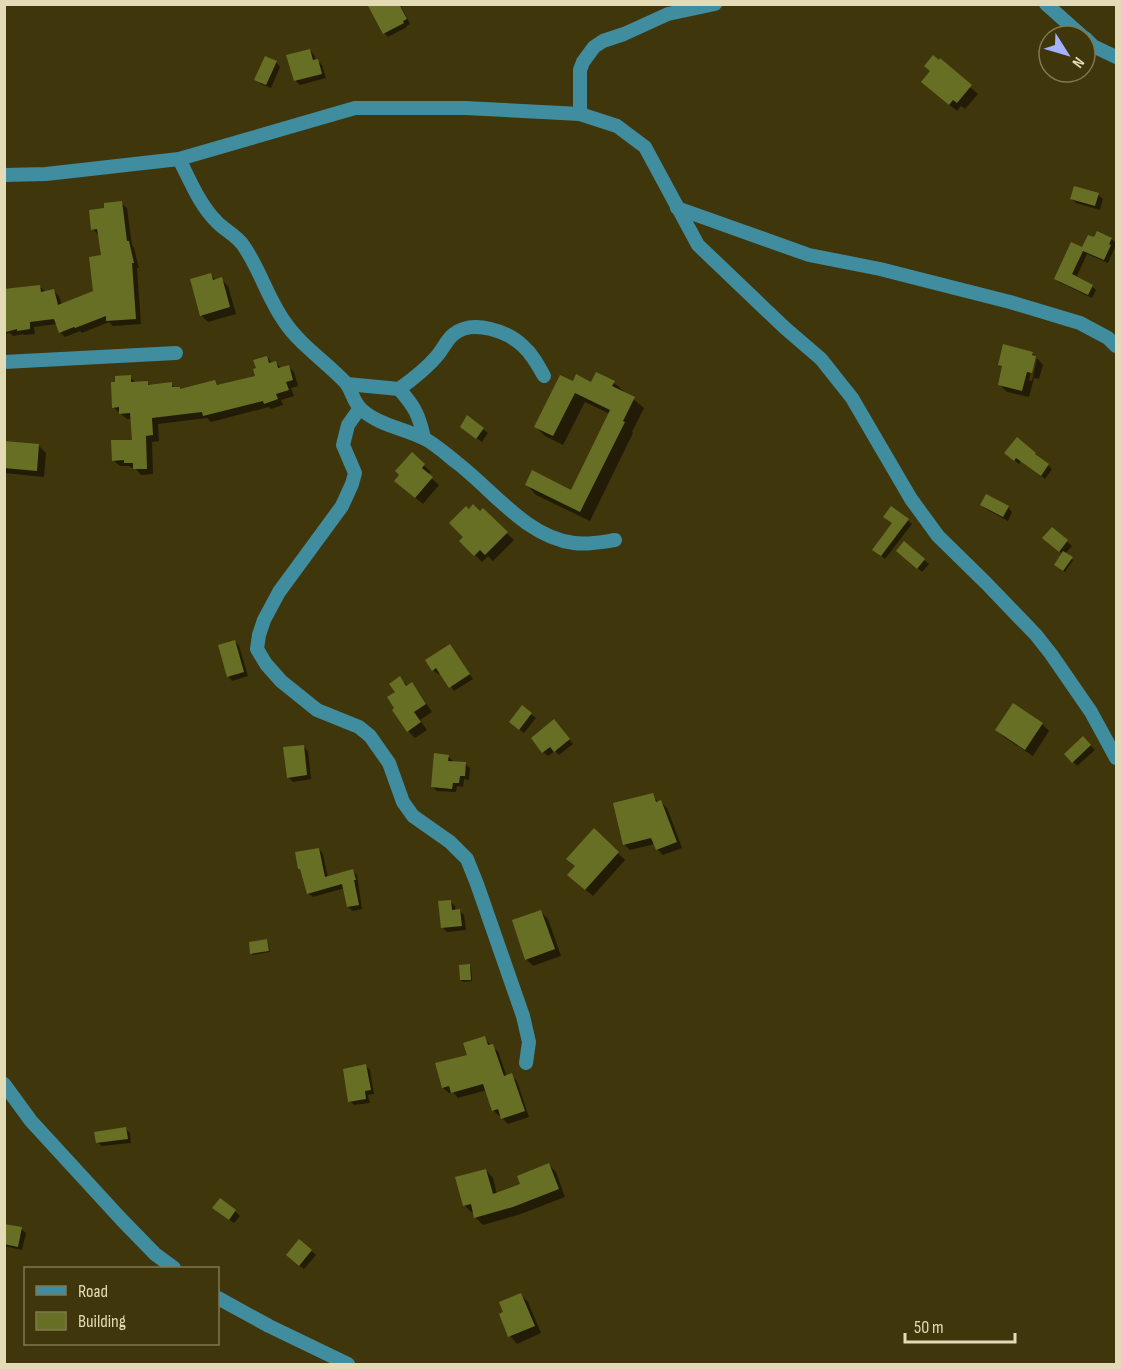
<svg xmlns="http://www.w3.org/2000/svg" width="1121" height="1369" font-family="'Sofia Sans Condensed',sans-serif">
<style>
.shadow{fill:#0007}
.building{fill:#676f24}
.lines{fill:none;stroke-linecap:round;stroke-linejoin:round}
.minor{stroke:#3f8d9f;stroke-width:14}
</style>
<rect width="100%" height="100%" fill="#40360c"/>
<g class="shadow">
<polygon points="369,4 400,4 410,24 406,26 407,27 388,37 384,33"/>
<polygon points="310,50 314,55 316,61 318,61 322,65 326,78 300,85 295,80"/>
<polygon points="940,61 978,94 965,109 961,106 957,111 930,89"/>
<polygon points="276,62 280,67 271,88 261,84 256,79"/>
<polygon points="1098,195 1103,199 1100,210 1076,203 1071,198"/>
<polygon points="121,203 127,208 132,245 134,248 139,268 137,268 141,324 113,326 109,322 82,333 80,331 65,337 60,332 57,324 34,327 35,334 24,335 23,334 13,336 10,333 4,334 4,291 40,287 46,292 54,291 59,296 62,305 94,292 102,256 98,235 93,229 106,209"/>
<polygon points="1098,233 1113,240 1116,243 1116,245 1108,263 1087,254 1076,278 1092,286 1096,290 1092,298 1059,282 1055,278 1083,249 1094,239"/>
<polygon points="210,275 216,280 221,279 228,286 236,314 208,322 201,315"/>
<polygon points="1032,353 1036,357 1034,357 1029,380 1032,381 1037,358 1043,365 1039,379 1034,378 1029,397 1007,392 999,384 1003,368 1000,365"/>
<polygon points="267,357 273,364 276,363 281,368 288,366 294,372 298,386 291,388 294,396 281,400 283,405 271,409 269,407 211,422 207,418 158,424 159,441 152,442 153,474 141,475 135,468 132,468 129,466 120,466 113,460 133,441 132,419 127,419 113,407 130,377 136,383 147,383 151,386 171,384 176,389 179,388 182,390 215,382 219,386 257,377"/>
<polygon points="596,374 614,383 644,408 632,432 633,433 590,521 536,495 527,485 572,492 610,414 585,402 563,445 545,436 536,427 573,383 591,384"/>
<polygon points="468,418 488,433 482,442 466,431"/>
<polygon points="4,443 39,446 46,453 44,477 4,473"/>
<polygon points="412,454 431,472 428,475 439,485 423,504 403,488"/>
<polygon points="1035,454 1052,469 1045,479 1021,461 1019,464 1009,456"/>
<polygon points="982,505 1008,507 1012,512 1008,521 986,509"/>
<polygon points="892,508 912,524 885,559 878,553 894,524"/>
<polygon points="483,510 514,540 493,561 488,556 482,562 461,541"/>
<polygon points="1052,529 1072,546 1065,554 1073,560 1065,572 1057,567 1063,554 1049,543"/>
<polygon points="904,544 929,564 922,572 903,556"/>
<polygon points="235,641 239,646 248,676 232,681 228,676"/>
<polygon points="450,646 454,650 473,679 454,691 441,673 438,674 433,670"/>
<polygon points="400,678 408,686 411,684 418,691 432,712 420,720 427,730 415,738 408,731 397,692"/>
<polygon points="522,707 536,718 524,733 515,726"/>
<polygon points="1042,724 1049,731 1033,756 1004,737 997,730"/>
<polygon points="559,726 573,744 559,755 555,751 548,756 543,752"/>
<polygon points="1083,738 1095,750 1077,766 1066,754"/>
<polygon points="303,746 308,751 311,779 293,782 288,777"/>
<polygon points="448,756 453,761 453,763 465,764 470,768 469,780 464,779 463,787 457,786 456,792 437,791 432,786"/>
<polygon points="652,795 659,803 661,802 667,808 682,848 663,855 657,849 655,844 630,850 624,844"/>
<polygon points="594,830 625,860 593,896 576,882 577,867"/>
<polygon points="319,849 323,854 328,878 352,871 357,875 362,909 353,911 348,907 345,888 313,897 308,893 302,871 299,868"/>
<polygon points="450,901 455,906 456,911 460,911 464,915 466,930 447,932 442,927"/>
<polygon points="541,912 548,919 561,956 533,966 526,959"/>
<polygon points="266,940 268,942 270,952 253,955 252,953"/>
<polygon points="470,965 471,967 472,981 463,982 461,980"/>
<polygon points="485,1038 491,1046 498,1051 507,1077 511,1075 517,1081 529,1117 508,1124 503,1119 501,1115 499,1116 493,1110 487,1090 458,1098 453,1092 449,1093 443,1088"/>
<polygon points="366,1066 370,1070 374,1094 368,1095 370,1103 354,1105 350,1101"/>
<polygon points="126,1129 130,1133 131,1143 102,1146 97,1142"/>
<polygon points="549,1165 556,1172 565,1197 521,1214 483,1225 476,1218 474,1212 471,1212 464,1205 486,1170 493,1178 497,1194 522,1184"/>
<polygon points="235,1211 240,1216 234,1223 218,1212"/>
<polygon points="4,1225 21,1229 26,1233 22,1250 4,1246"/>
<polygon points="299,1241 316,1255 304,1269 292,1260"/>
<polygon points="521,1295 528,1302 541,1333 517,1344 510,1336 501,1315"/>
</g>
<g class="building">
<polygon points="367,4 399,4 407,19 403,21 404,23 383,34"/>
<polygon points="310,49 313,60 318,59 322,74 294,81 286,55"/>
<polygon points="933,55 939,60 940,58 972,85 957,103 953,100 949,105 921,82 930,71 924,66"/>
<polygon points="265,56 277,61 266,85 254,80"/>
<polygon points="1074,186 1099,193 1095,206 1070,199"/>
<polygon points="122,201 127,241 129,241 134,263 132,263 136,319 106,321 106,316 75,328 74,327 59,333 54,319 30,322 30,329 17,331 17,329 6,332 4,321 4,289 40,285 41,292 54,289 58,305 93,291 89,257 101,255 97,229 91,230 89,210 104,208 104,203"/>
<polygon points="1097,231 1112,238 1109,244 1111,245 1104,260 1083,251 1072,274 1093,285 1088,295 1054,279 1071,242 1082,247 1088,235 1094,237"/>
<polygon points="211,273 213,280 222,277 230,307 200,316 190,279"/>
<polygon points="1003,344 1033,352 1032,355 1036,356 1032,373 1027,372 1022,391 998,385 1002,366 998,365"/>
<polygon points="267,356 269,363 276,361 278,368 289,365 293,380 286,382 289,390 276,394 278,399 264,404 263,401 203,416 202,412 152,418 153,435 146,436 147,469 133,469 133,463 124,463 124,460 112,461 111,440 132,440 130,413 119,414 119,407 112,408 111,382 115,382 115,376 131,375 131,382 148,381 148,385 172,382 172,387 180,387 180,389 215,380 217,385 255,376 253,369 256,368 253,360"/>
<polygon points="596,372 615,381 612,386 635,397 623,421 625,422 580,512 525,485 532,470 571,490 610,410 575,393 553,436 534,427 560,375 573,381 576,374 591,382"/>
<polygon points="467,415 484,428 476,439 460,427"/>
<polygon points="1017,437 1036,453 1035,454 1049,464 1041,476 1016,458 1014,461 1004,453"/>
<polygon points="4,441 39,444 37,471 4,468"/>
<polygon points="412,452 425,464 422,468 433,477 415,498 394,481 399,475 395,471"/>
<polygon points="986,494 1009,506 1003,517 980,505"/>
<polygon points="473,504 480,511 483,508 508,532 485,555 480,550 474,556 459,541 463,537 449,523 466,506 469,509"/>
<polygon points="891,506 909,519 881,556 872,550 892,523 883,517"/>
<polygon points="1052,527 1068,540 1059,552 1042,538"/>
<polygon points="904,541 925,559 917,569 896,551"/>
<polygon points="1063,551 1073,557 1063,571 1054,565"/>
<polygon points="235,640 244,672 227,677 218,645"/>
<polygon points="450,644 470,674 449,688 436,668 432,671 425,660"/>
<polygon points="400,676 406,686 412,682 426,704 414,712 421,722 407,732 392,710 394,708 387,697 395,692 389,684"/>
<polygon points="1013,703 1043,723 1025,750 995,730"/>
<polygon points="522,705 532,713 519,730 509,722"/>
<polygon points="554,719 570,739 554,752 550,747 542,753 531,738"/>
<polygon points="1083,736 1091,745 1072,763 1064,754"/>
<polygon points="304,745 307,775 287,778 283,747"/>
<polygon points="434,753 449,755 448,761 466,762 465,776 460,776 459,783 453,783 452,789 431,787"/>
<polygon points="653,793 656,802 661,800 677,842 656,850 651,838 623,845 613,803"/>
<polygon points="594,828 619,852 585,890 567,875 575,866 566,859"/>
<polygon points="319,848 325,877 353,869 356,880 354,880 359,905 347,907 342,884 307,894 300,869 298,869 295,852"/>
<polygon points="451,900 452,910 460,909 462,926 441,928 438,901"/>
<polygon points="541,910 555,949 525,960 512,920"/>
<polygon points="267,939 269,951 250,954 249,942"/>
<polygon points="470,964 471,980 460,980 459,965"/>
<polygon points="485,1036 488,1045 493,1044 504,1076 512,1073 525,1111 501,1119 498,1109 492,1111 483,1084 451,1093 449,1086 442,1088 435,1063 467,1055 463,1043"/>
<polygon points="366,1064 371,1090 365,1091 366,1099 348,1102 343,1069"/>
<polygon points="126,1127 128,1139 96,1143 94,1132"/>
<polygon points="549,1163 559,1189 513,1207 474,1218 471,1204 463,1206 455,1177 486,1169 493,1194 520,1184 517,1176"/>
<polygon points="220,1198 236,1210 229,1220 212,1208"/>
<polygon points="4,1224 22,1227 18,1247 4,1244"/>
<polygon points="299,1239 312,1250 299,1266 286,1255"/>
<polygon points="521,1293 535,1326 508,1337 499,1314 503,1312 499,1302"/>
</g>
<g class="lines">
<g class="minor">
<polyline points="1046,4 1082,36"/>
<polyline points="1085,38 1093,46 1116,57"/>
<polyline points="580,114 580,70 583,62 594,47 603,41 624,34 668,14 715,4"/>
<path d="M 179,159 C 190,180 199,204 216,221 C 224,230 236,235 243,245 C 260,269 267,297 284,321 C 300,345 325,361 345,382 C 352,390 353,402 361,409 C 378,425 403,428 423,438 C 434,443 446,454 456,462 C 492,489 526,537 574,543 C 587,545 602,542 615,540"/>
<polyline points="4,175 46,174 179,159 355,108 465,108 580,114 617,126 645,147 698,245 785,328 821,359 852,398 911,499 938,536 986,583 1036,635 1051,654 1091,712 1116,758"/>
<polyline points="677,208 809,255 880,269 1010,302 1080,323 1108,338 1116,346"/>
<polyline points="4,362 176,353"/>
<path d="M 347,384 L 399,389 C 413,379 426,369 437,356 C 443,349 447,339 454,334 C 473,319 507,331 523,346 C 532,354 538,365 544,376"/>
<path d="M 399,389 C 415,407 419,415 424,438"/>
<polyline points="360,408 348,425 343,445 355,473 352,484 342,506 279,592 264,620 259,635 257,649 266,664 281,681 317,710 359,727 370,736 389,763 403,802 413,816 450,842 467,859 477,884 523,1016 529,1042 526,1063"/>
<polyline points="4,1084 31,1121 121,1219 155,1254 174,1268"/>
<polyline points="218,1298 269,1326 348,1364"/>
</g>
</g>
<rect width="1121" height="1369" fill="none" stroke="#e3dab6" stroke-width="12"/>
<rect x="24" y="1267" width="195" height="78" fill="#40360c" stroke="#817850" stroke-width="1.5"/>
<rect x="36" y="1286" width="30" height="9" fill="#3f8d9f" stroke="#817850" stroke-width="1.5"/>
<text x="78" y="1297" font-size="18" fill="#e3dab6">Road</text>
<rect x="36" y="1312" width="30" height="18" fill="#676f24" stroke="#817850" stroke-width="1.5"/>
<text x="78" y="1327" font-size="18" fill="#e3dab6">Building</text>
<g transform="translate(1067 54) rotate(127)"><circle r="28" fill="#40360c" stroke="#817850" stroke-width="1.5"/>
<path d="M0-4.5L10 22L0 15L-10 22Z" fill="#a4b2fc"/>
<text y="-9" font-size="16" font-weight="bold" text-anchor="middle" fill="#e3dab6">N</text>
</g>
<path d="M905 1333v9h110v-9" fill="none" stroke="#e3dab6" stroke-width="3"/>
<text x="914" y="1333" font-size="18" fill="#e3dab6" stroke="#40360c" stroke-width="4.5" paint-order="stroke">50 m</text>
</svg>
